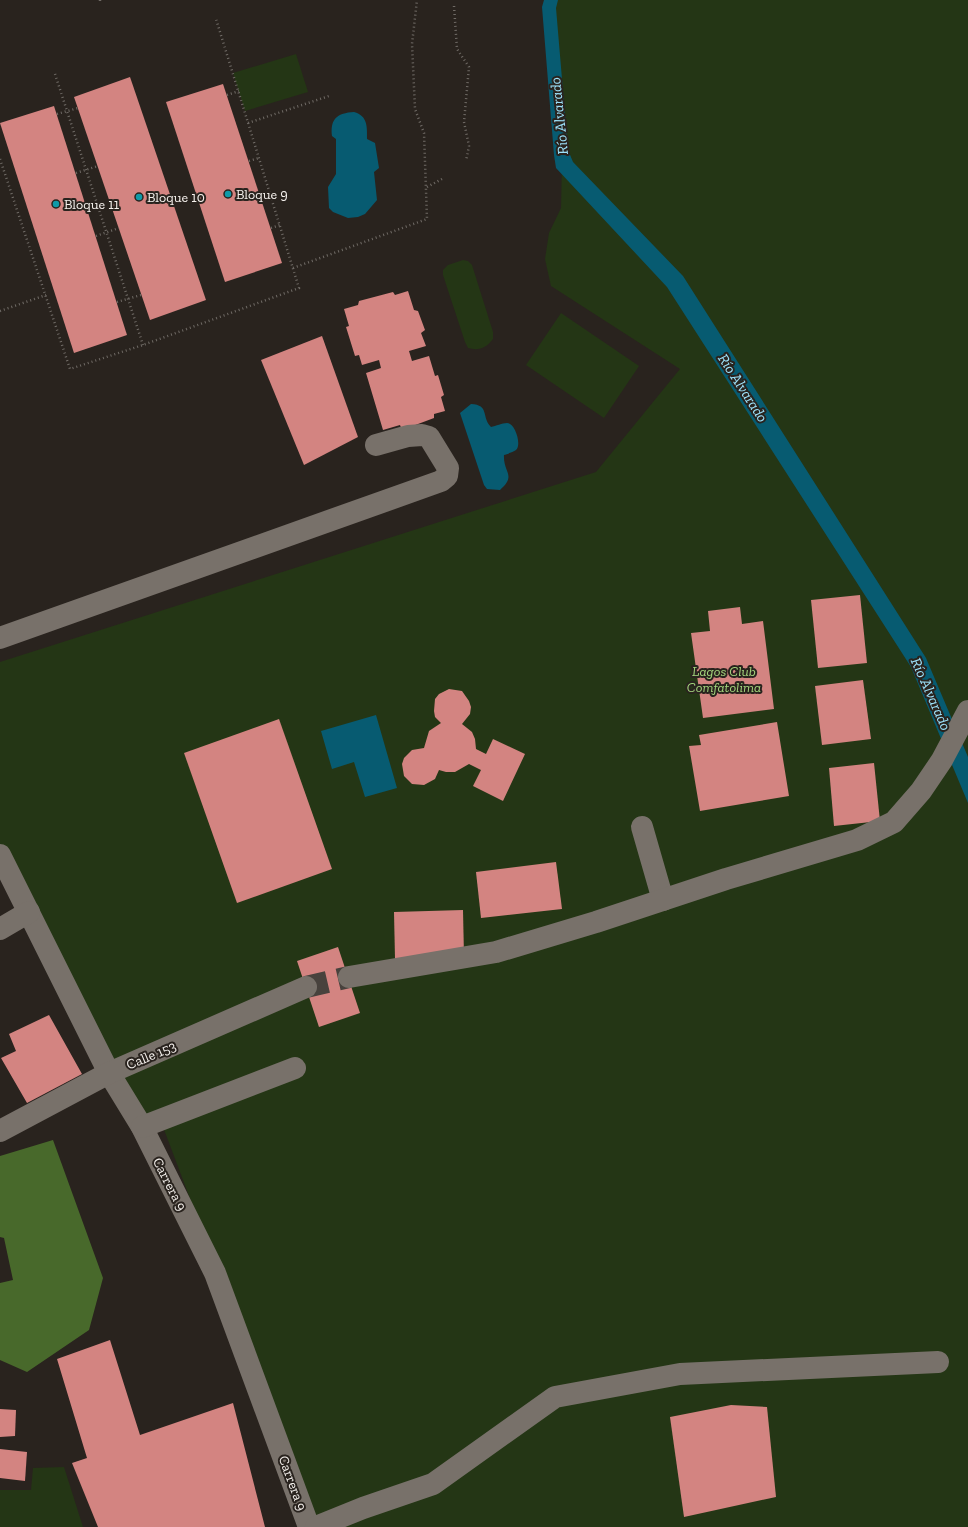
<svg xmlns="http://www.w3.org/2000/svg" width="968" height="1527" font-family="'Zilla Slab',serif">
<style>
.green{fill:#243615}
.forest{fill:#48692b}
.water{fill:#075b71}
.building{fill:#d38481}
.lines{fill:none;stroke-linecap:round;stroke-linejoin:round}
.minor-tunnel{stroke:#48423d;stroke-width:22;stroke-dasharray:22 11;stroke-linecap:butt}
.path{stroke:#706b66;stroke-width:2.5;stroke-dasharray:1 3;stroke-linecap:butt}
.minor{stroke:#78716a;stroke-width:22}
.culture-dot{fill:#0f9aa8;stroke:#29231e;stroke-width:1.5}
.labels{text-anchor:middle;stroke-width:4;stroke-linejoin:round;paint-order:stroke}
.poi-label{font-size:14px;fill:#f5f1ed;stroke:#29231e;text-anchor:start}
.park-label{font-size:14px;font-style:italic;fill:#a4d67d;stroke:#29231e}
.street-label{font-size:14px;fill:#f5f1ed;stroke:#29231e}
.water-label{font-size:15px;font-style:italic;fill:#9de2fb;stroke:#29231e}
</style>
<rect width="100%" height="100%" fill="#29231e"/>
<g class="green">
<polygon points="552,0 968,0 968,1527 314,1527 157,1111 143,1119 0,849 0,662 596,472 680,369 551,286 545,259 549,233 561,208 562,161"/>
<polygon points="296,54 308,92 245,111 233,73"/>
<path d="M 463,260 L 468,261 L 472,265 L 493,332 L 493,339 C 486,348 479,351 468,348 L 465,342 L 443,275 L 443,270 L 448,265 Z"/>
<polygon points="561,313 639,366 604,418 526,365"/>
<polygon points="64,1467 83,1527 0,1527 0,1490 31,1490 33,1468"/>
</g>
<polygon class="forest" points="53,1140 103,1278 89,1330 27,1372 0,1360 0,1283 13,1280 4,1238 0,1237 0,1156"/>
<g class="water">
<polygon points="544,0 558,0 556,8 568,150 573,162 683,276 926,658 968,757 968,803 911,667 667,287 556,168 554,155 542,7"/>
<path d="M 354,112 C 368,116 367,127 367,139 L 375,143 L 379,168 L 374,172 L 377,200 L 365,214 L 358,217 L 348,218 L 333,212 L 329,208 L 328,187 L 336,174 L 336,139 L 332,136 C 330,119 337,113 354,112 Z"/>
<path d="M 471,404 C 490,405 481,417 491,427 C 496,426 502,423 507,423 C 515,423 522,445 516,450 C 513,452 507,454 504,455 C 503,473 517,475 500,490 L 487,489 L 484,485 L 460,413 Z"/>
<polygon points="376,715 397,788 365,797 354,762 332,769 321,731"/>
</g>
<g class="building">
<polygon points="130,77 206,300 150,320 74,97"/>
<polygon points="223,84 282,263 225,282 166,102"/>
<polygon points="54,106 127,335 74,353 0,123"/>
<polygon points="408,291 414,310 418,311 425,330 421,333 426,346 409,351 412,361 429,356 435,376 438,375 444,395 441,397 445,411 434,414 434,418 402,430 400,425 383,430 366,373 381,368 379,360 362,365 359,355 355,356 346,327 349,326 344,309 358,305 359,301 393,292 395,295"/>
<polygon points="322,336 358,437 304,465 261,360"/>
<polygon points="860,595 867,663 818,668 811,600"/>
<polygon points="740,607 742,624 763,621 774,709 703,718 691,633 710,631 708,611"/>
<polygon points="863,680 871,739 822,745 815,686"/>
<polygon points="449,689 462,691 469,701 471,707 470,714 462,724 472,732 475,739 476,749 486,754 493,739 525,754 503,801 473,786 481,770 469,764 455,772 446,772 439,770 435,779 424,785 412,784 404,776 402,764 404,758 412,750 424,748 429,731 441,723 435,717 434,711 435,699 439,694"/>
<polygon points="279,719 332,869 237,903 184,753"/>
<polygon points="777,722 789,796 700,811 689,746 701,745 699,735"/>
<polygon points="874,763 880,821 834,826 829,768"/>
<polygon points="556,862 562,909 481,918 476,872"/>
<polygon points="463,910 464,957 395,959 394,912"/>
<polygon points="338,947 360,1013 319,1027 297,961"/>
<polygon points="49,1015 82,1074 27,1103 1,1058 16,1051 9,1034"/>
<polygon points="110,1340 140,1435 233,1403 265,1527 98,1527 72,1463 87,1458 57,1359"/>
<polygon points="731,1405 767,1407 776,1497 684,1517 670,1417"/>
<polygon points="0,1409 16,1410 15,1436 0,1437"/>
<polygon points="0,1449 27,1452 25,1481 0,1478"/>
</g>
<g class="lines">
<polyline class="minor-tunnel" points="306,987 349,977"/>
<g class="path">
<polyline points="100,0 100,3"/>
<polyline points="454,6 457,49 469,67 464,122 469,146 466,161"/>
<polyline points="55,74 143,345"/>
<polyline points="227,95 239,91"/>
<polyline points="57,114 78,108"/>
<polyline points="248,123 329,96"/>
<polyline points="0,159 70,369 143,345 299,288 216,19"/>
<polyline points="249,161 259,158"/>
<polyline points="76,173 98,166"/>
<polyline points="427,187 442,179"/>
<polyline points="271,228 280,225"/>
<polyline points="96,236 119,228"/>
<polyline points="293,268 427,219 424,133 415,109 412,44 417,0"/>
<polyline points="117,302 141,295"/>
<polyline points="0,311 46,295"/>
</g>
<g class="minor">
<polyline points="0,638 441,481 447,476 448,468 429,437 422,435 408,436 376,445"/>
<polyline points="642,827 663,900"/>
<polyline points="0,855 109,1073 142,1127 215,1273 309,1527"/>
<polyline points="0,929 29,912"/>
<polyline points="349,977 496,952 596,922 726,879 857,840 894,822 921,791 942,760 968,711"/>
<polyline points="142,1127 295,1068"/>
<polyline points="0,1131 109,1073 306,987"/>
<polyline points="316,1527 363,1508 433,1484 555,1397 680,1374 938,1362"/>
</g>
</g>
<g class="culture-dot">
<circle cx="228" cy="194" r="4"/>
<circle cx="139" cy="197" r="4"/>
<circle cx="56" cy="204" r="4"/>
</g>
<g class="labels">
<g class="poi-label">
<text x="236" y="199">Bloque 9</text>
<text x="147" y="202">Bloque 10</text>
<text x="64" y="209">Bloque 11</text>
</g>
<g class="park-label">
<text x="724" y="676">Lagos Club<tspan x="724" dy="16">Comfatolima</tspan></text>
</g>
<g class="street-label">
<text transform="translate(151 1055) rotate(-23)" y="5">Calle 153</text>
<text transform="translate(170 1184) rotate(63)" y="5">Carrera 9</text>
<text transform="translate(293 1483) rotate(70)" y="5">Carrera 9</text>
</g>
<g class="water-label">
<text transform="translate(559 116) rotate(-96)" y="5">Río Alvarado</text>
<text transform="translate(743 388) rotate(57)" y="5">Río Alvarado</text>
<text transform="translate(931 694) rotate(66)" y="5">Río Alvarado</text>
</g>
</g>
</svg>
